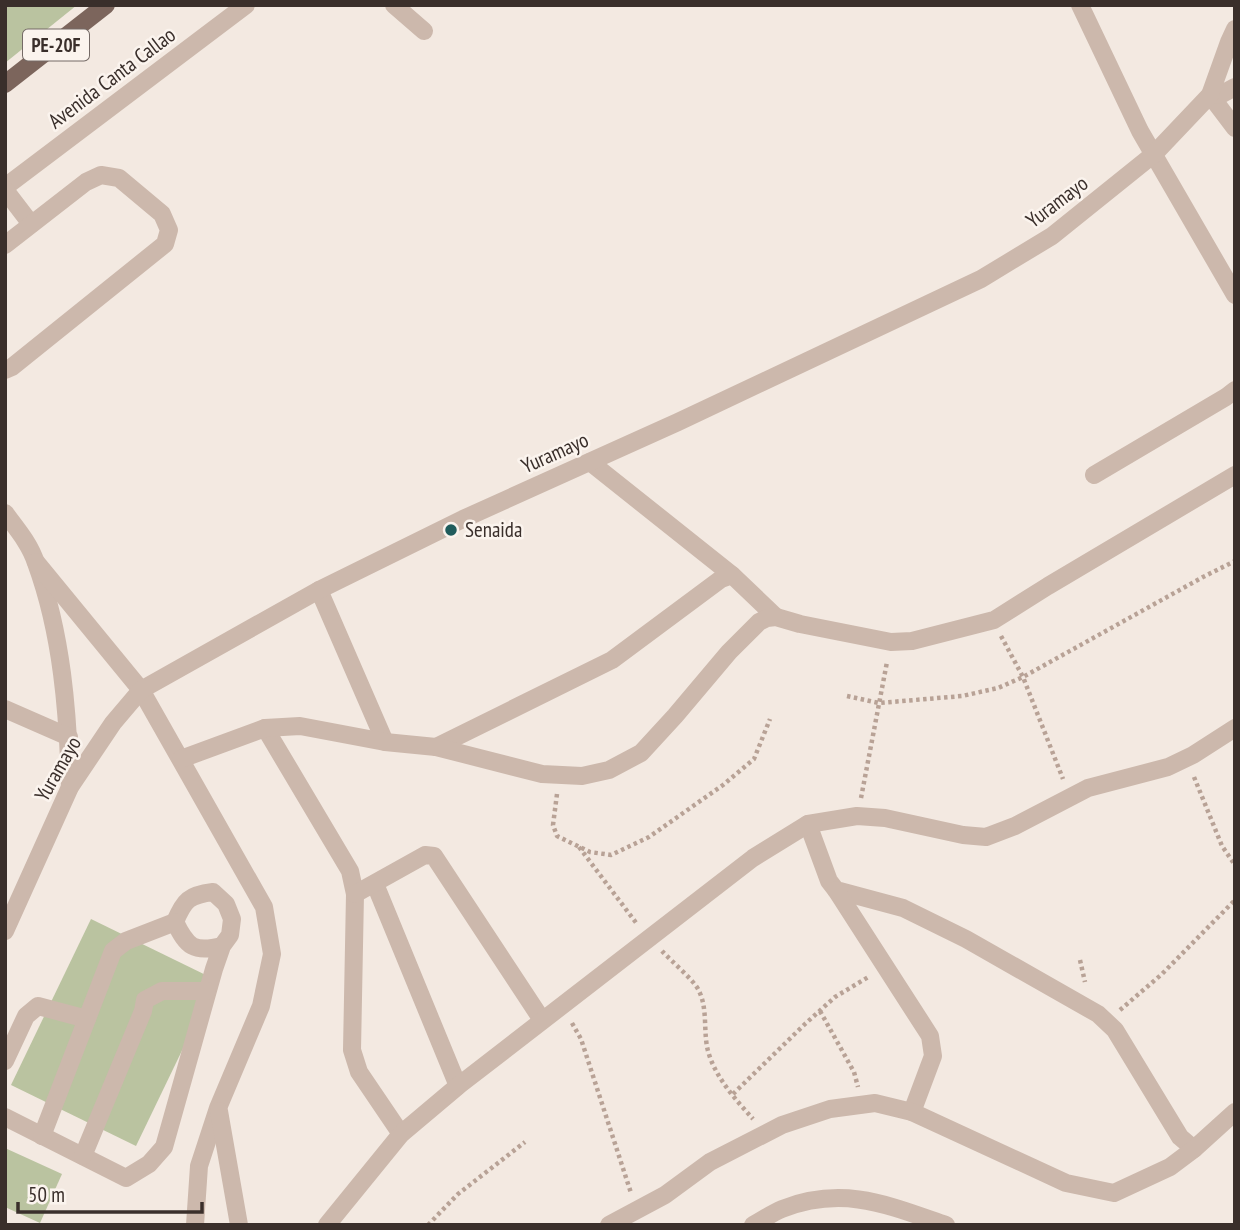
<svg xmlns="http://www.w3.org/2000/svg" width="1240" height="1230" font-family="'PT Sans Narrow',sans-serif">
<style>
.green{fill:#bac3a0}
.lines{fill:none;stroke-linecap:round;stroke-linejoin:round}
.path{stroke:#b8a296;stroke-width:4.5;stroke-dasharray:3.5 3.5;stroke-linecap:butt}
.minor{stroke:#ccb8ac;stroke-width:18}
.major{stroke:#7c655c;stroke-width:18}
.poi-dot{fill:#205c5c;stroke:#fbf4ee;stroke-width:2.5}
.labels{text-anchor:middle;stroke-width:5;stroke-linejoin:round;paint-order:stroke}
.shield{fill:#fbf4ee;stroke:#746a66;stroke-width:2}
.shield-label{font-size:19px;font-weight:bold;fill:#3a2f2b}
.street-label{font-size:21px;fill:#3a2f2b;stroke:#fbf4ee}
.poi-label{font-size:21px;fill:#3a2f2b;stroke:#fbf4ee;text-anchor:start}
</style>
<rect width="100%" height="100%" fill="#f3e9e1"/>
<g class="green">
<polygon points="5,5 77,5 5,63"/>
<polygon points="91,919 216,980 136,1146 11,1085"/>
<polygon points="5,1148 62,1174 40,1223 5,1207"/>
</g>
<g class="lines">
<g class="path">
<polyline points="1001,636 1023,677 1063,779"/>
<polyline points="847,696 879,703 962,696 998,688 1023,677 1203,577 1235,561"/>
<polyline points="1194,777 1222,846 1235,865"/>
<polyline points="557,794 553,825 557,836 590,852 611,855 649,837 723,785 754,759 770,719"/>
<polyline points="861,798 887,662"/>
<polyline points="579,847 637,924"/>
<path d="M 662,951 C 671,961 695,981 699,991 C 708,1009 703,1032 708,1051 C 715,1077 736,1100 753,1119"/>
<polyline points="1080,960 1085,982"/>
<polyline points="1120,1010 1162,974 1235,900"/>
<polyline points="820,1011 854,1072 858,1087"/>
<polyline points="572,1023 581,1039 631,1193"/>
<polyline points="733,1094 805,1024 835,997 870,976"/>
<polyline points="428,1225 458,1194 525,1142"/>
</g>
<g class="minor">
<polyline points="394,5 424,31"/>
<polyline points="1080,5 1140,131 1235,295"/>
<polyline points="1210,95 1235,128"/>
<polyline points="1210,95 1222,94 1235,87"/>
<polyline points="5,187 246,5"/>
<polyline points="5,190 31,224"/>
<polyline points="5,245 86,182 101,175 119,178 162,214 169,230 165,244 12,367 5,370"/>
<polyline points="590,462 732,575"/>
<polyline points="1094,475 1226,397 1235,390"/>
<path d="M 5,513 C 17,529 30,544 36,563 C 62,634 68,712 70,787"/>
<polyline points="36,562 141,690 264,907 272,954 261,1006 218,1108 199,1166 195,1225"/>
<polyline points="319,590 385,742"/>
<polyline points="5,709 69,737"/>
<polyline points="265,728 350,871 355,894 352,1050 359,1072 401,1134"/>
<polyline points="436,747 612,660 721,579 732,575 776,617"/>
<polyline points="181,759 265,728 300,726 385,742 436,747 542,774 582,776 609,770 641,753 675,716 729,652 759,622 767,618 776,617 800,624 891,642 912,641 994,620 1048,586 1235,475"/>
<polyline points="808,824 829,881 836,890 903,908 966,939 1098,1014 1115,1030 1180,1137 1194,1149"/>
<polyline points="375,884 458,1086"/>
<polyline points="836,890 930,1036 933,1056 912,1112"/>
<polyline points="355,894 425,855 434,856 542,1020"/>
<polyline points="5,931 70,787 113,723 141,690 319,590 463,519 678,422 981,279 1052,236 1154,154 1210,95 1229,42 1235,29"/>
<polyline points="5,1061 26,1016 38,1006 87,1019"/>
<polyline points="219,1111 239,1225"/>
<path d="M 5,1117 L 126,1178 L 149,1164 L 164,1147 L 214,969 L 222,946 L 230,935 L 232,919 L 226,904 L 213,892 C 189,895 184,900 175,922 C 187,947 194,953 222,946"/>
<polyline points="42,1136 113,951 126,941 175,922"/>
<polyline points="83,1156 143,1011 145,1000 162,991 207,991"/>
<polyline points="327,1225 401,1134 458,1086 753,858 808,824 857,816 885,818 963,835 986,837 1015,826 1088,788 1168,767 1193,755 1235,728"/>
<polyline points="609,1225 665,1195 710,1162 782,1125 830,1109 875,1103 912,1112 1066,1183 1114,1193 1170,1167 1194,1149 1235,1112"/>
<path d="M 753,1225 C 763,1220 772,1213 782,1209 C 843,1185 888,1205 946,1225"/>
</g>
<polyline class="major" points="5,84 106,5"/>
</g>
<circle class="poi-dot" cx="451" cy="530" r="7"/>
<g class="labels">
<rect class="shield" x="23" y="29.5" width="66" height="31" rx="5"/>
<g class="shield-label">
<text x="56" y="52">PE-20F</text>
</g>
<g class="street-label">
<text transform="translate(112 78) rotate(-37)" y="7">Avenida Canta Callao</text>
<text transform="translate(1057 202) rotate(-37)" y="7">Yuramayo</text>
<text transform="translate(555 453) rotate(-24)" y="7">Yuramayo</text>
<text transform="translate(58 769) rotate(-60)" y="7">Yuramayo</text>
</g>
<g class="poi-label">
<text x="465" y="537">Senaida</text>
</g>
</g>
<rect width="1240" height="1230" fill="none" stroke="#3a2f2b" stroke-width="14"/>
<path d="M18 1202v10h184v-10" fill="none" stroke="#3a2f2b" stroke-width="3.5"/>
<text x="28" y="1202" font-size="21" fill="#3a2f2b" stroke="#fbf4ee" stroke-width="5" paint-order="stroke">50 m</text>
</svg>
